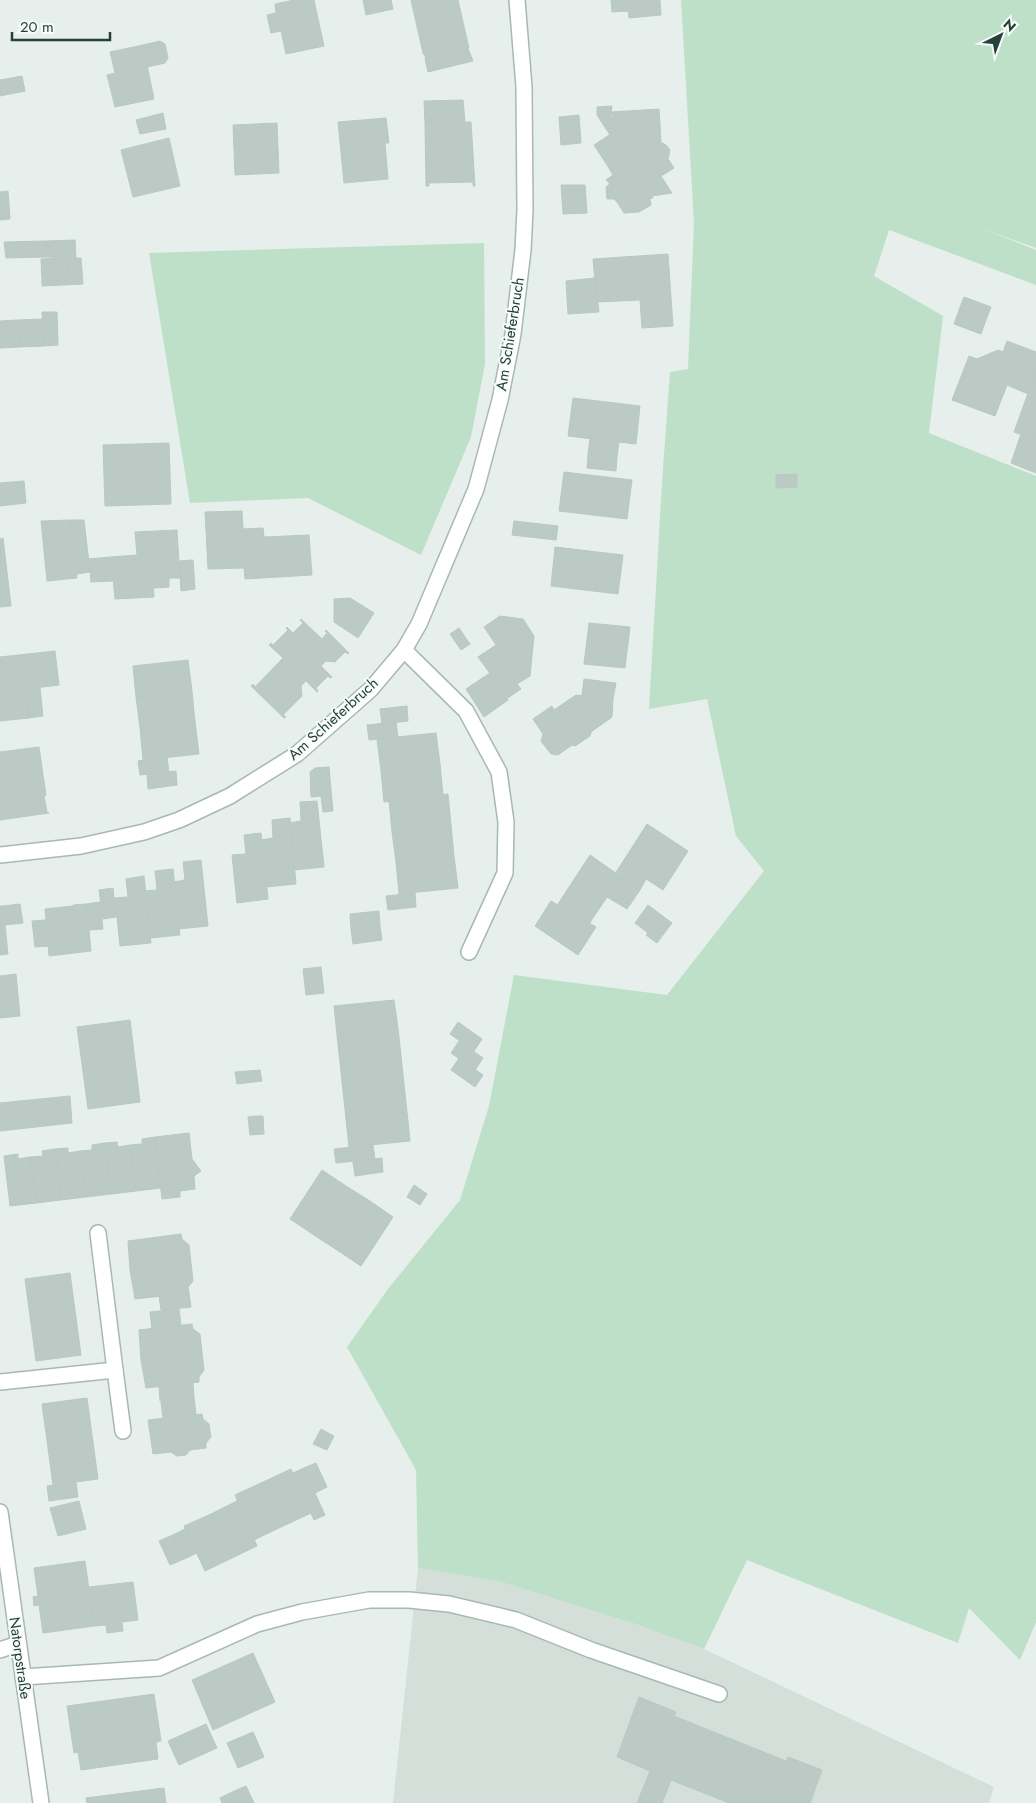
<svg xmlns="http://www.w3.org/2000/svg" width="1036" height="1803" font-family="Jost,sans-serif">
<style>
.built{fill:#d4dfda}
.green{fill:#bfe0c8}
.building{fill:#bbcac4;stroke:#b8c9c2}
.lines{fill:none;stroke-linecap:round;stroke-linejoin:round}
.minor-casing{stroke:#a8b8b2;stroke-width:18}
.minor{stroke:#fff;stroke-width:15}
.labels{text-anchor:middle;stroke-width:4;stroke-linejoin:round;paint-order:stroke}
.street-label{font-size:15px;fill:#24423a;stroke:#f7fbf9}
</style>
<rect width="100%" height="100%" fill="#e6efeb"/>
<polygon class="built" points="418,1568 501,1582 635,1624 704,1649 994,1787 989,1803 393,1803"/>
<g class="green">
<polygon points="681,0 1036,0 1036,248 983,229 1036,250 1036,285 889,230 874,276 943,316 929,433 1036,476 1036,1622 1020,1660 969,1608 958,1643 747,1560 704,1649 635,1624 501,1582 418,1568 416,1470 347,1347 388,1289 460,1200 489,1106 514,975 667,995 764,871 736,836 707,699 649,709 662,482 670,372 688,369 694,223"/>
<polygon points="484,243 485,364 471,437 421,555 308,498 190,503 149,253"/>
</g>
<g class="building">
<polygon points="294,0 314,0 324,46 286,54 281,31 271,33 267,15 276,13 275,4"/>
<polygon points="363,0 391,0 393,9 366,15"/>
<polygon points="411,0 458,0 469,48 467,48 465,41 423,53"/>
<polygon points="611,0 660,0 661,15 629,18 628,11 612,12"/>
<polygon points="160,41 165,44 168,58 165,63 147,67 143,45"/>
<polygon points="465,41 473,61 428,72 425,59 426,58 423,53 424,51"/>
<polygon points="143,45 154,99 115,107 107,75 115,73 110,52"/>
<polygon points="22,76 25,91 0,96 0,80"/>
<polygon points="463,100 465,122 425,123 424,101"/>
<polygon points="612,106 611,115 620,128 610,135 597,115 597,107"/>
<polygon points="659,109 661,141 646,149 645,154 639,158 630,154 609,168 594,145 620,128 611,112"/>
<polygon points="163,113 166,129 140,134 136,120"/>
<polygon points="579,115 581,143 561,145 559,117"/>
<polygon points="386,118 389,143 385,143 388,179 344,183 338,122"/>
<polygon points="471,122 475,186 473,186 473,182 429,183 429,186 426,186 425,123"/>
<polygon points="277,123 279,173 235,175 233,125"/>
<polygon points="169,138 180,186 133,197 121,150"/>
<polygon points="659,141 666,145 670,150 668,159 674,168 661,176 672,193 652,196 653,198 645,199 645,196 624,198 617,202 614,199 607,199 606,187 610,184 606,180 613,175 609,168 630,154 639,158 645,154 646,149"/>
<polygon points="561,185 585,185 587,213 563,214"/>
<polygon points="8,191 10,219 0,220 0,192"/>
<polygon points="645,196 645,199 650,198 651,205 639,212 624,213 617,202 624,198"/>
<polygon points="75,240 76,258 46,257 46,241"/>
<polygon points="46,241 46,257 6,258 4,242"/>
<polygon points="668,254 673,326 642,328 640,300 597,302 593,259"/>
<polygon points="68,258 69,280 42,281 41,259"/>
<polygon points="68,258 81,258 83,284 42,286 42,281 69,280"/>
<polygon points="595,278 599,312 568,314 566,281"/>
<polygon points="964,297 991,307 986,320 959,310"/>
<polygon points="959,310 986,320 981,334 954,324"/>
<polygon points="42,312 57,312 58,345 44,346"/>
<polygon points="42,319 44,346 19,347 18,320"/>
<polygon points="18,320 19,347 0,348 0,321"/>
<polygon points="1007,341 1036,352 1036,374 1028,394 1007,385 995,416 952,400 969,356 977,359 998,350 1003,352"/>
<polygon points="1035,374 1036,374 1036,440 1014,432"/>
<polygon points="573,398 640,406 636,444 568,436"/>
<polygon points="1021,434 1036,440 1036,473 1011,463"/>
<polygon points="590,438 619,442 617,457 588,454"/>
<polygon points="169,443 171,504 105,506 103,445"/>
<polygon points="588,454 617,457 616,471 587,468"/>
<polygon points="564,472 632,480 627,519 559,511"/>
<polygon points="797,474 797,487 776,488 776,475"/>
<polygon points="24,481 26,503 0,506 0,483"/>
<polygon points="242,511 243,529 263,528 264,537 309,535 312,575 245,579 244,568 208,569 205,512"/>
<polygon points="71,520 77,578 47,581 41,521"/>
<polygon points="71,520 84,520 90,572 77,574"/>
<polygon points="514,521 558,526 556,540 512,535"/>
<polygon points="177,530 180,578 169,578 169,587 154,588 151,554 137,555 135,532"/>
<polygon points="3,538 11,606 0,607 0,539"/>
<polygon points="555,547 623,555 618,594 551,586"/>
<polygon points="151,554 154,597 115,599 111,557"/>
<polygon points="111,557 113,581 91,582 89,559"/>
<polygon points="193,560 195,589 181,591 179,561"/>
<polygon points="350,598 374,613 358,638 334,622 334,599"/>
<polygon points="500,616 523,619 534,636 530,676 517,684 521,689 508,698 478,657 496,645 484,627"/>
<polygon points="301,619 322,639 327,633 325,631 326,630 349,653 348,654 345,652 335,662 326,661 321,666 332,677 330,678 328,676 316,688 318,691 317,692 306,681 301,686 302,696 283,715 286,717 284,718 251,686 253,684 255,687 283,658 269,645 271,643 273,645 288,630 286,628 287,627 293,633 303,623 300,620"/>
<polygon points="589,623 630,627 625,668 584,664"/>
<polygon points="459,628 470,644 461,650 450,634"/>
<polygon points="55,651 59,685 26,689 29,718 0,721 0,657"/>
<polygon points="188,660 192,691 136,697 133,666"/>
<polygon points="490,673 508,700 484,717 466,689"/>
<polygon points="584,679 616,683 613,699 582,695"/>
<polygon points="40,688 43,716 29,718 26,689"/>
<polygon points="192,691 195,722 140,728 136,697"/>
<polygon points="576,695 613,699 612,717 591,732 590,736 575,746 572,745 558,755 551,754 541,741 543,734 533,719 552,706 554,710"/>
<polygon points="407,706 408,721 382,724 380,709"/>
<polygon points="195,722 199,754 143,760 140,728"/>
<polygon points="396,722 398,737 369,740 367,725"/>
<polygon points="436,733 440,764 381,771 377,739"/>
<polygon points="39,747 46,795 44,796 47,812 49,813 0,820 0,752"/>
<polygon points="167,757 169,772 140,775 138,761"/>
<polygon points="440,764 443,795 384,802 381,771"/>
<polygon points="329,767 333,811 323,812 321,796 311,797 310,772 315,768"/>
<polygon points="176,771 177,785 148,789 147,774"/>
<polygon points="448,794 451,825 392,832 389,801"/>
<polygon points="317,801 324,867 294,870 289,823 301,821 300,802"/>
<polygon points="290,818 296,884 266,887 261,840 273,838 272,820"/>
<polygon points="647,824 688,851 663,890 622,863"/>
<polygon points="451,825 454,856 396,862 392,832"/>
<polygon points="261,833 268,899 237,903 232,855 246,854 244,835"/>
<polygon points="590,855 640,890 627,909 607,897 589,924 558,904"/>
<polygon points="454,856 458,888 399,894 396,862"/>
<polygon points="201,860 208,926 178,929 173,882 185,880 183,862"/>
<polygon points="622,863 646,879 640,890 621,878 622,876 616,872"/>
<polygon points="173,869 180,935 150,938 144,891 157,890 155,871"/>
<polygon points="144,876 151,943 120,946 115,898 128,897 126,879"/>
<polygon points="113,888 116,917 103,919 99,890"/>
<polygon points="415,893 416,907 388,910 386,896"/>
<polygon points="551,901 596,927 578,955 535,926"/>
<polygon points="100,902 103,929 89,930 86,904"/>
<polygon points="20,904 23,923 5,925 3,906"/>
<polygon points="86,904 89,930 75,931 73,905"/>
<polygon points="648,905 672,923 657,943 646,935 648,933 635,923"/>
<polygon points="0,906 3,906 8,954 0,955"/>
<polygon points="73,906 75,931 89,930 91,951 49,956 45,909"/>
<polygon points="379,911 380,926 351,929 350,914"/>
<polygon points="46,920 49,946 35,947 32,921"/>
<polygon points="380,926 382,940 353,944 351,929"/>
<polygon points="321,967 324,993 306,995 303,969"/>
<polygon points="16,974 20,1016 0,1018 0,976"/>
<polygon points="394,1000 398,1028 337,1035 334,1006"/>
<polygon points="130,1020 140,1102 88,1109 77,1027"/>
<polygon points="458,1022 482,1039 474,1051 450,1034"/>
<polygon points="398,1028 401,1056 340,1063 337,1035"/>
<polygon points="459,1041 483,1058 475,1070 451,1053"/>
<polygon points="401,1056 404,1084 343,1091 340,1063"/>
<polygon points="459,1058 483,1075 475,1087 451,1070"/>
<polygon points="260,1070 262,1081 237,1084 235,1072"/>
<polygon points="404,1084 407,1112 346,1119 343,1091"/>
<polygon points="70,1096 72,1123 0,1131 0,1103"/>
<polygon points="407,1112 410,1141 349,1147 346,1119"/>
<polygon points="255,1116 263,1116 264,1134 250,1135 248,1117"/>
<polygon points="189,1133 192,1159 201,1171 194,1176 195,1189 180,1191 180,1197 162,1199 155,1137"/>
<polygon points="155,1137 161,1188 136,1191 130,1145 142,1144 142,1139"/>
<polygon points="117,1142 118,1147 130,1145 136,1191 111,1194 105,1143"/>
<polygon points="105,1143 111,1194 86,1197 80,1151 92,1150 92,1145"/>
<polygon points="373,1145 375,1159 336,1163 334,1149"/>
<polygon points="68,1148 68,1153 80,1151 86,1197 61,1200 55,1149"/>
<polygon points="55,1149 61,1200 36,1203 30,1157 43,1156 42,1151"/>
<polygon points="18,1154 18,1159 30,1157 36,1203 10,1206 4,1156"/>
<polygon points="382,1158 383,1172 355,1176 353,1162"/>
<polygon points="322,1170 346,1186 314,1235 290,1219"/>
<polygon points="414,1185 427,1194 420,1205 407,1197"/>
<polygon points="346,1186 370,1201 337,1250 314,1235"/>
<polygon points="370,1201 393,1217 361,1266 337,1250"/>
<polygon points="181,1234 182,1239 189,1245 191,1263 130,1270 128,1241"/>
<polygon points="191,1263 193,1281 188,1287 189,1293 135,1299 130,1270"/>
<polygon points="70,1273 81,1355 36,1361 25,1279"/>
<polygon points="189,1293 191,1307 161,1310 159,1296"/>
<polygon points="179,1309 181,1325 152,1329 150,1312"/>
<polygon points="192,1324 193,1329 200,1334 202,1352 141,1360 139,1330"/>
<polygon points="202,1352 204,1370 199,1377 199,1382 146,1388 141,1360"/>
<polygon points="193,1383 194,1397 160,1401 159,1387"/>
<polygon points="194,1397 196,1414 163,1418 161,1402"/>
<polygon points="87,1398 98,1479 53,1485 42,1404"/>
<polygon points="202,1414 203,1419 209,1424 211,1437 206,1443 206,1448 190,1450 186,1455 177,1456 171,1452 153,1454 148,1420"/>
<polygon points="321,1429 334,1436 327,1450 313,1444"/>
<polygon points="316,1463 327,1487 315,1493 304,1468"/>
<polygon points="304,1468 315,1493 304,1498 293,1473"/>
<polygon points="291,1469 311,1513 281,1527 261,1483"/>
<polygon points="76,1482 78,1497 49,1501 47,1486"/>
<polygon points="261,1483 281,1527 254,1540 235,1495"/>
<polygon points="315,1493 325,1515 314,1520 304,1498"/>
<polygon points="79,1501 86,1529 58,1536 50,1508"/>
<polygon points="237,1501 257,1546 232,1558 211,1514"/>
<polygon points="211,1514 232,1558 205,1571 184,1526"/>
<polygon points="185,1529 197,1553 184,1559 173,1535"/>
<polygon points="173,1535 184,1559 170,1565 159,1541"/>
<polygon points="85,1561 94,1626 43,1633 39,1605 34,1606 33,1597 38,1596 34,1568"/>
<polygon points="133,1582 138,1620 122,1622 123,1631 107,1633 106,1625 94,1626 89,1587"/>
<polygon points="253,1653 275,1702 213,1730 192,1680"/>
<polygon points="154,1694 161,1741 156,1742 158,1759 81,1770 78,1752 74,1753 67,1706"/>
<polygon points="639,1697 676,1712 674,1716 786,1761 788,1757 822,1770 810,1803 729,1803 671,1780 662,1803 637,1803 650,1771 617,1757"/>
<polygon points="206,1724 217,1748 179,1765 168,1741"/>
<polygon points="253,1732 264,1757 238,1768 227,1743"/>
<polygon points="246,1786 254,1803 237,1803 232,1792"/>
<polygon points="164,1788 166,1803 87,1803 86,1798"/>
<polygon points="232,1792 237,1803 222,1803 220,1798"/>
</g>
<g class="lines">
<g class="minor-casing">
<g id="minor">
<polyline points="404,650 466,711 499,772 506,822 505,873 469,952"/>
<polyline points="0,855 81,846 144,832 179,820 230,796 297,754 371,689 404,650 419,624 476,489 500,400 513,334 523,250 525,210 524,87 517,0"/>
<polyline points="115,1370 123,1431"/>
<polyline points="0,1382 115,1370 98,1233"/>
<polyline points="0,1512 41,1803"/>
<polyline points="0,1650 18,1644"/>
<polyline points="23,1677 159,1668 257,1624 302,1612 369,1600 409,1600 449,1604 516,1620 591,1650 719,1694"/>
</g>
</g>
<use href="#minor" class="minor"/>
</g>
<g class="labels">
<g class="street-label">
<text transform="translate(510 334) rotate(-81)" y="5">Am Schieferbruch</text>
<text transform="translate(333 719) rotate(-42)" y="5">Am Schieferbruch</text>
<text transform="translate(20 1658) rotate(82)" y="5">Natorpstraße</text>
</g>
</g>
<g transform="translate(1001 35) rotate(42)" stroke="#f7fbf9" stroke-width="4" paint-order="stroke">
<path d="M0-4L9 19L0 12L-9 19Z" fill="#24423a"/>
<text y="-8" font-size="14" font-weight="bold" text-anchor="middle" fill="#24423a">N</text>
</g>
<path d="M12 32v8h98v-8" fill="none" stroke="#24423a" stroke-width="2.5"/>
<text x="20" y="32" font-size="15" fill="#24423a" stroke="#f7fbf9" stroke-width="4" paint-order="stroke">20 m</text>
</svg>
